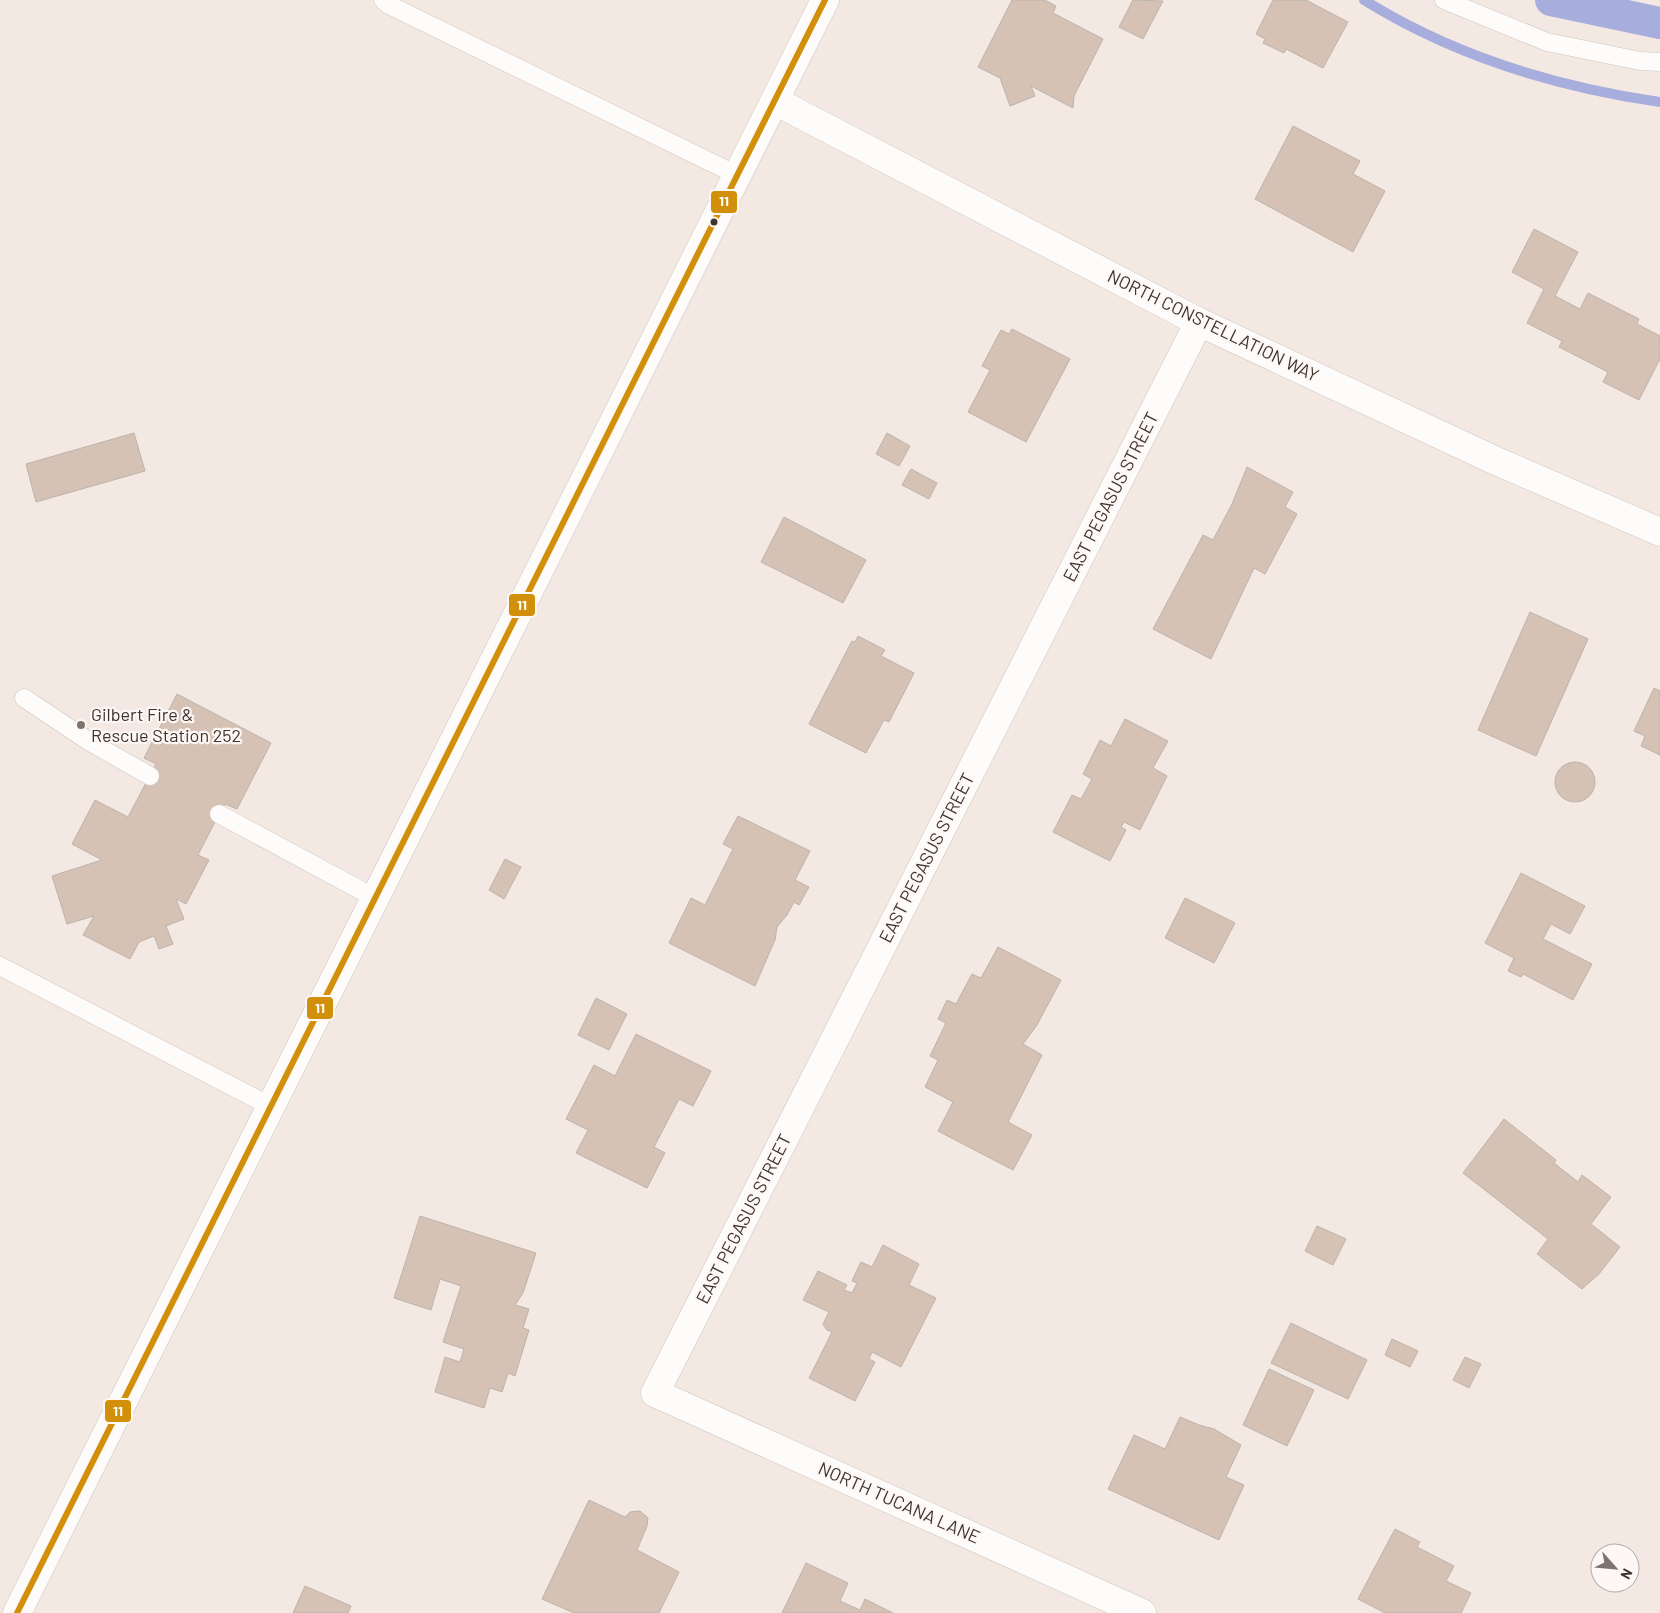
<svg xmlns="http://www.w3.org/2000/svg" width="1660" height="1613" font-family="Barlow,sans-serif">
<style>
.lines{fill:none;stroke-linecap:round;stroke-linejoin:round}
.stream{stroke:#a7addc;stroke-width:10}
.canal{stroke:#a7addc;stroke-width:32}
.building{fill:#d5c2b5;stroke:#bcb3ad}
.service-casing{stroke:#cec5be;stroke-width:19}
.minor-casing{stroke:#cec5be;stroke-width:29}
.secondary-casing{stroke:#cec5be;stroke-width:29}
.service{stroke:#fdfcfb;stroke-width:18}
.minor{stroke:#fdfcfb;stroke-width:28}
.secondary{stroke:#fdfcfb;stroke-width:28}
.bus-1-casing{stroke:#fdf8f5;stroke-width:10}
.bus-1{stroke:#d28f09;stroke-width:6}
.bus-dot{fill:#3f352e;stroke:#fdf8f5;stroke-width:2}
.poi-dot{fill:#7e746d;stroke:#fdf8f5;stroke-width:2}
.labels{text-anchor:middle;stroke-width:4.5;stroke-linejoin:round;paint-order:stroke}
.street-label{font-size:18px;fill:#3f352e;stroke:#fdf8f5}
.poi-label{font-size:18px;fill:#3f352e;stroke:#fdf8f5;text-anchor:start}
.line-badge{stroke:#fdf8f5;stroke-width:2}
.badge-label{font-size:14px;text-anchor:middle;font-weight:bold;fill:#fff}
</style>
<rect width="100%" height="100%" fill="#f4e9e2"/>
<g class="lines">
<path class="stream" d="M 1364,0 C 1454,56 1556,87 1660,102"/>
<polyline class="canal" points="1551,0 1660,23"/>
</g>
<g class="building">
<polygon points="1012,0 1045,0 1056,6 1053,13 1103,39 1074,96 1073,108 1031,86 1035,96 1010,106 1000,78 978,67"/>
<polygon points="1133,0 1163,1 1143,39 1119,27"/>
<polygon points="1273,0 1306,0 1348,22 1323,68 1286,49 1284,53 1263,43 1265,39 1256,34"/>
<polygon points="1293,126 1360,161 1353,174 1385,191 1353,252 1255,199"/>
<polygon points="1534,229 1578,252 1555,296 1580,309 1588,293 1639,319 1637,324 1660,336 1660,359 1639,400 1603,382 1608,372 1559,347 1562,341 1527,323 1544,289 1512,272"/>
<polygon points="1012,329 1070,359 1026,442 968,412 990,370 982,366 1001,330 1009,334"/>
<polygon points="134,433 145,471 36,502 26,464"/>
<polygon points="887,433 910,446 899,466 876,454"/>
<polygon points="1247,467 1293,492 1285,507 1297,514 1265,574 1254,568 1211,659 1153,629 1203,535 1213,540 1232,504"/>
<polygon points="911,469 937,483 929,499 902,485"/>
<polygon points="784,517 866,560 843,603 761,562"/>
<polygon points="1530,612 1588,639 1536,756 1478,730"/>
<polygon points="858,636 885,650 881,656 914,673 889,722 884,720 866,753 809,724 852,641 855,642"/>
<polygon points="1654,688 1660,691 1660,755 1641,746 1645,736 1634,731"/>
<polygon points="177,694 271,743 237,809 225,804 219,814 198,855 209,860 186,904 176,899 184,919 166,926 173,944 159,949 154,936 139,942 130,959 83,935 94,916 67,924 52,876 102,860 72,844 95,800 128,817 156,764 144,758"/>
<polygon points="1125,719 1168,741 1153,768 1167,776 1140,830 1124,822 1121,827 1126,830 1110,861 1053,832 1072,795 1081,799 1092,779 1083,774 1100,740 1111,746"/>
<circle cx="1575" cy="782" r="20"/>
<polygon points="738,816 810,851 795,880 809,887 799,905 794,902 787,915 777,927 775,940 755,986 669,943 691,898 705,905 733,849 723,844"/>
<polygon points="505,859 521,867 504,899 489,890"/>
<polygon points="1521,873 1585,906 1570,934 1551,924 1543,939 1592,964 1573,1000 1523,974 1521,977 1508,971 1514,958 1485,943"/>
<polygon points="1185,898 1235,923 1214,963 1165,938"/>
<polygon points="998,947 1061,980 1037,1025 1023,1044 1042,1055 1008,1122 1032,1135 1013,1170 938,1131 953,1102 925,1087 938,1060 930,1056 946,1023 938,1019 947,1000 956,1004 972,974 981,978"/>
<polygon points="596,998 627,1014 609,1050 578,1035"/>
<polygon points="636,1034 711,1071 693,1106 679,1099 654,1147 665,1153 647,1188 576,1153 588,1130 566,1119 594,1065 615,1076"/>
<polygon points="1504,1119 1556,1160 1554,1163 1578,1182 1582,1175 1611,1197 1591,1224 1620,1247 1599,1274 1582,1289 1537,1254 1548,1239 1463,1173"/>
<polygon points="420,1216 536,1253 523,1293 515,1305 529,1309 523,1328 529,1330 515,1376 508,1373 502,1392 490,1388 484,1408 435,1392 445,1357 460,1362 464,1349 443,1342 461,1286 440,1279 431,1310 394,1298"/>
<polygon points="1317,1226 1346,1239 1333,1265 1305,1251"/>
<polygon points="883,1245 919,1264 909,1285 936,1298 901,1367 872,1352 869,1359 875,1362 855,1401 809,1378 832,1332 827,1330 823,1324 829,1312 803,1300 818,1271 847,1285 844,1290 852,1293 857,1283 852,1281 861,1262 872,1267"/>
<polygon points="1291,1323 1367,1360 1348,1399 1271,1363"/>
<polygon points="1392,1339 1418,1351 1410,1367 1385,1355"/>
<polygon points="1465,1357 1481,1364 1469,1388 1453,1380"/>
<polygon points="1269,1369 1314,1390 1287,1446 1243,1425"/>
<polygon points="1180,1417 1199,1425 1214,1429 1241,1445 1226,1477 1244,1485 1219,1540 1108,1489 1134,1435 1165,1449"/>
<polygon points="589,1500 625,1517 630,1512 640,1511 648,1518 647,1526 637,1550 679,1572 659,1613 574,1613 542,1599"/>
<polygon points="1395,1529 1420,1542 1417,1547 1454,1566 1446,1581 1471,1593 1461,1613 1385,1613 1358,1599"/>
<polygon points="806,1563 848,1583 840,1601 860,1610 865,1599 893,1613 782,1613"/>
<polygon points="305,1586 351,1606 348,1613 293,1613"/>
</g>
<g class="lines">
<g class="service-casing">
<g id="service">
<polyline points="383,0 389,5 737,175"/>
<polyline points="1444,0 1547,42 1640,61 1660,62"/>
<polyline points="24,698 90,742 150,776"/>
<polyline points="219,814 375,898"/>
<polyline points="0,966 270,1106"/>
</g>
</g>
<g class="minor-casing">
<g id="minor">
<polyline points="775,101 1199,322 1494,460 1660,532"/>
<polyline points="1142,1613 655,1393 1199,322"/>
</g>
</g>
<g class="secondary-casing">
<polyline id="secondary" points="17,1613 825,0"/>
</g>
<use href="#service" class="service"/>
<use href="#minor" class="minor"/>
<use href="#secondary" class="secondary"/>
<g class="bus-1-casing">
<polyline id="bus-1" points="17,1613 825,0"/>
</g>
<use href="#bus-1" class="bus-1"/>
</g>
<circle class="bus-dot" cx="714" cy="222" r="4.5"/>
<circle class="poi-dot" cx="81" cy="725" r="5"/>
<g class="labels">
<g class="street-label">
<text transform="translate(1213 326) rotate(26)" y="6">NORTH CONSTELLATION WAY</text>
<text transform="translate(1111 497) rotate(-63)" y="6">EAST PEGASUS STREET</text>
<text transform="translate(927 858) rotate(-63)" y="6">EAST PEGASUS STREET</text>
<text transform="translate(744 1219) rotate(-63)" y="6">EAST PEGASUS STREET</text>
<text transform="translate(899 1503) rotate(24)" y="6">NORTH TUCANA LANE</text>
</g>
<g class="poi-label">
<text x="91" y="721">Gilbert Fire &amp;<tspan x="91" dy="21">Rescue Station 252</tspan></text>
</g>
</g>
<g class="line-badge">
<rect x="710" y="190" width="28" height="24" rx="5" fill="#d28f09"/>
<rect x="508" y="593" width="28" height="24" rx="5" fill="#d28f09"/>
<rect x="306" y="996" width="28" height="24" rx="5" fill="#d28f09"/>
<rect x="104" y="1399" width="28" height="24" rx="5" fill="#d28f09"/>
</g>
<g class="badge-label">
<text x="724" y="206">11</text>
<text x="522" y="610">11</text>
<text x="320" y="1013">11</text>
<text x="118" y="1416">11</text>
</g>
<g transform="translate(1615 1568) rotate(117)"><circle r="24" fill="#fdf8f5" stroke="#b1aaa5"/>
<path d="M0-4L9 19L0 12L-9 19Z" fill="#7e746d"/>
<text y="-8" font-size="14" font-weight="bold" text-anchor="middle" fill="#3f352e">N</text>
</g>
</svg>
